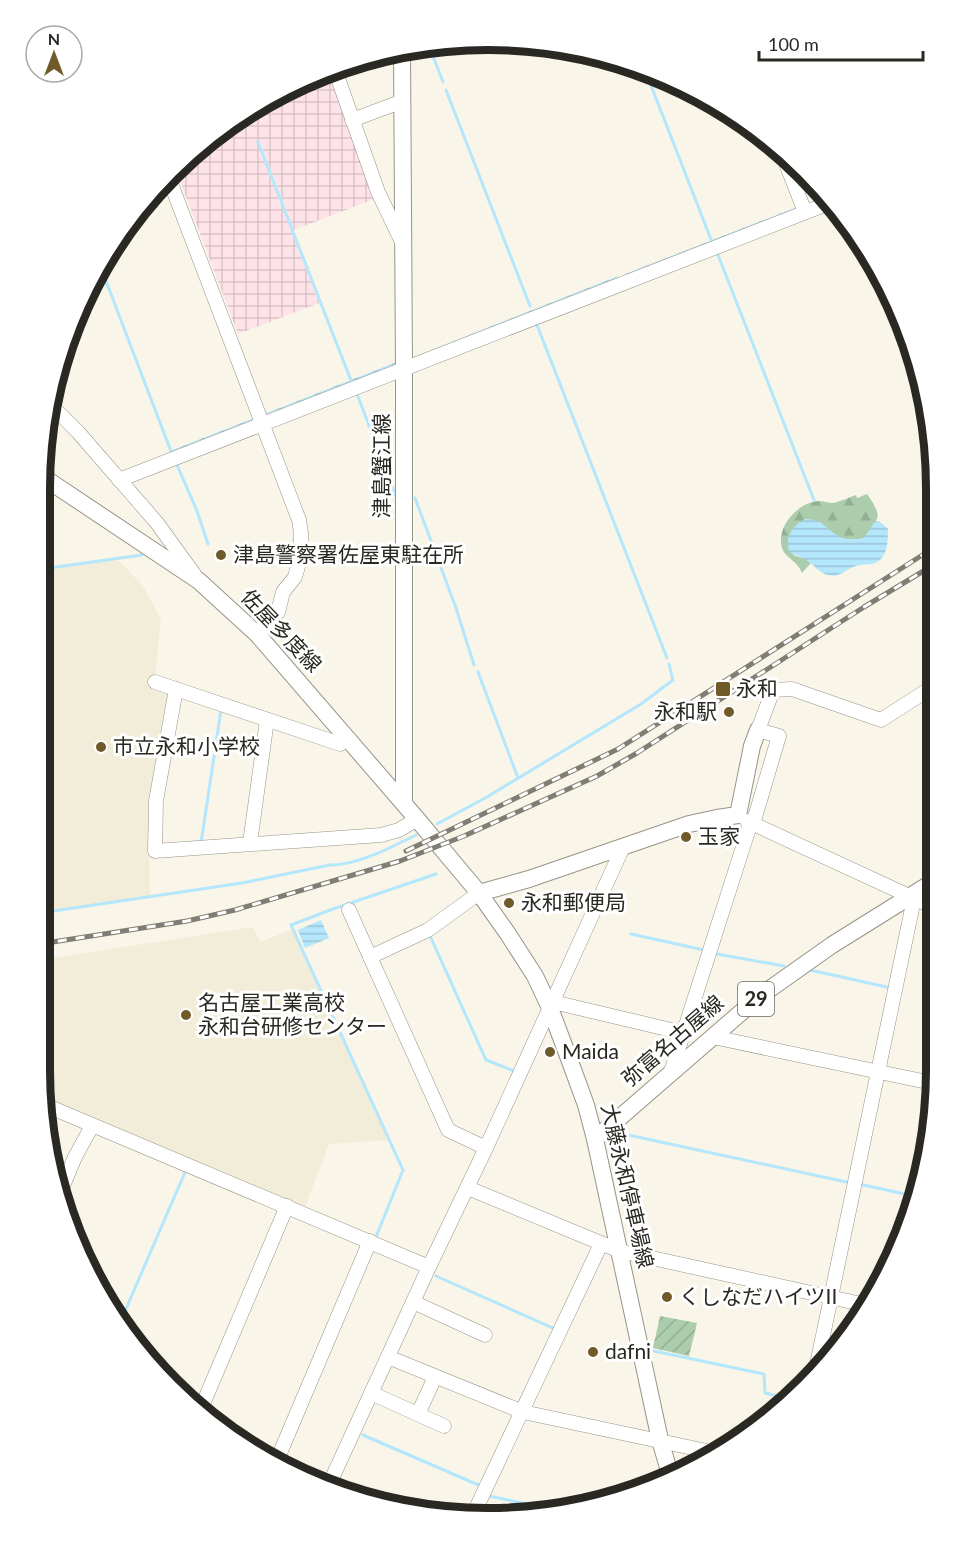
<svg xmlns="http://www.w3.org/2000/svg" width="975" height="1558" font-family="Lato,'Noto Sans JP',sans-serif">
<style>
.built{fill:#f2edd8}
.industrial{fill:url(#industrial-grid)}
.forest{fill:url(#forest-firs)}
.garden{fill:url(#garden-furrows)}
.water{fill:url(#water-rules)}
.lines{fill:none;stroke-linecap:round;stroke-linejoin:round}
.stream{stroke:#b4e6fc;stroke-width:3}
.minor-casing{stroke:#979488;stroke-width:15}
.major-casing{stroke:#979488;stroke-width:18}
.minor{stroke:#fff;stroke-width:14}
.major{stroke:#fff;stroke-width:16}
.rail-casing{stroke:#807d75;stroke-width:5}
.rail{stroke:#fff;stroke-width:3;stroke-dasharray:9;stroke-linecap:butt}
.poi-dot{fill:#705a2a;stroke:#fff;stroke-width:2}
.labels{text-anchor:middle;stroke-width:6;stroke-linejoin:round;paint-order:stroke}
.shield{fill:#fff;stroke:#696865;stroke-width:1.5}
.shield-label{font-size:20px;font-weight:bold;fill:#292823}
.street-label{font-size:21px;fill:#292823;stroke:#fff}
.poi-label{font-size:21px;fill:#292823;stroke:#fff;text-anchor:start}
.rim{fill:none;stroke:#292823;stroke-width:8}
</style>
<defs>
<pattern id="industrial-grid" width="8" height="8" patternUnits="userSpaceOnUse" patternTransform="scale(1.5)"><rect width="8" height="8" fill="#fee3e9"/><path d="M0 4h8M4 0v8" fill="none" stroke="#dac3c8"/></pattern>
<pattern id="forest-firs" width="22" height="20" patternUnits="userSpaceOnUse" patternTransform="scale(1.5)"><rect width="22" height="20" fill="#abcdac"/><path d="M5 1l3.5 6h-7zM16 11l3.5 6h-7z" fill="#93b094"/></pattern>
<pattern id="garden-furrows" width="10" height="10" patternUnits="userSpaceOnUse" patternTransform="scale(1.5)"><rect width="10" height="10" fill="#abcdac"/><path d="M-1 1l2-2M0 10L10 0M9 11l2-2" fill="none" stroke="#93b094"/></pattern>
<pattern id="water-rules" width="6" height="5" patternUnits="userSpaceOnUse" patternTransform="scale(1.5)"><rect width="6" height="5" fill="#b4e6fc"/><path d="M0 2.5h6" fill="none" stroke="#9bc5d8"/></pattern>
</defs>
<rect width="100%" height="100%" fill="#f9f5e8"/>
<g class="built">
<polygon points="117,559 143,586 161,619 154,686 172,694 152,800 149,853 150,897 40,913 42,569"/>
<polygon points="253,927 260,942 293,929 389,1140 329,1144 304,1210 44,1101 39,1070 40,960"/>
</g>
<polygon class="industrial" points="330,69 377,198 294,230 260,142 257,142 319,303 238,334 179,178 277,93"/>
<path class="forest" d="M 867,494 C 882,516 881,517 864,538 C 842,543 836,536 820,522 L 793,555 L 806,559 L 811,563 L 802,573 C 797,560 785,558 782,548 C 780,542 781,535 783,529 C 788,516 804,501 819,501 C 824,501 828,503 833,503 C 840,502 849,497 856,495 L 857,498 Z"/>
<polygon class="garden" points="660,1316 697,1323 689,1356 653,1348"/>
<g class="water">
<polygon points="797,207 798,210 627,277 625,274"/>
<polygon points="618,276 618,280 410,361 411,358"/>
<polygon points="399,361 398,365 171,455 170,451"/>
<path d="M 805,519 C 832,518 828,546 864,538 L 874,523 L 878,521 L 883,524 L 888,529 C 888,542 888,560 872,564 C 866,565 859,564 853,567 C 844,571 839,578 828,575 C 819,573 816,567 809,562 C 803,557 795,556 789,551 C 785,537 792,526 805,519 Z"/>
<polygon points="321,920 329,938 305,948 298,930"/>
</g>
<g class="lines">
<g class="stream">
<polyline points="428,43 443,82"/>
<polyline points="645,70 712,242"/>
<polyline points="446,90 530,306"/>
<polyline points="249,119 251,123"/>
<polyline points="258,142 352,383"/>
<polyline points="718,255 814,500"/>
<polyline points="101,268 172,454"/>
<polyline points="537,325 667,658"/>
<polyline points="357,394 397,499"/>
<polyline points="177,465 197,511 208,544"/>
<polyline points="415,498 456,608 474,665"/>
<polyline points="42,569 142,555"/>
<polyline points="478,672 518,778"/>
<polyline points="929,802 934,799"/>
<polyline points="437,824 487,797 641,704 673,680 669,664"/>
<polyline points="201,843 221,710"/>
<path d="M 40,913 L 242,883 L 330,865 C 356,866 392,847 416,835"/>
<polyline points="631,934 704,950"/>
<polyline points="431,938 486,1060 514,1071"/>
<polyline points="717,954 784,966"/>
<polyline points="810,970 891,988"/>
<polyline points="619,1133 851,1183"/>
<polyline points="859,1184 914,1196"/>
<polyline points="376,1237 403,1170 291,925 333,909 436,874"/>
<polyline points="436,1276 555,1329"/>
<polyline points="119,1325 186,1170"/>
<polyline points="654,1351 764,1374 765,1393 785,1398"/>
<polyline points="363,1435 483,1487"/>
<polyline points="489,1496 556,1510"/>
</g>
<g class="minor-casing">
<g id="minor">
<polyline points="334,67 378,192 403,244"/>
<polyline points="352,120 403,101"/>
<polyline points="781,151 805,212"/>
<polyline points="168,176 299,520 301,533 301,556 295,577 283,592 278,612 257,634"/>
<polyline points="168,177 244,113"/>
<polyline points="50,404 78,432 157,523 194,574"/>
<polyline points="119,480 832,202"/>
<polyline points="155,682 340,744 349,739"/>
<polyline points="176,689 156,801 155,851 381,835 399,830 417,819"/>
<polyline points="747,821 933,907"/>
<polyline points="753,824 779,736 758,730 773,690 792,689 881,720 934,686"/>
<polyline points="250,843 267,720"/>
<polyline points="349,910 448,1130 486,1148"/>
<polyline points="370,957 428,930 479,893"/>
<polyline points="553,1002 684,1033"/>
<polyline points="713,1037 932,1083"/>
<polyline points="671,1072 751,822"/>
<polyline points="45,1105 429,1267"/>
<polyline points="468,1188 620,1251 866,1305"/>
<polyline points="59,1195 75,1157 92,1126"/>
<polyline points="413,1302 485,1335"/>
<polyline points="388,1357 523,1412 716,1453"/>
<polyline points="816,1369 914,899"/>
<polyline points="371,1393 444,1426"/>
<polyline points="200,1411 287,1206"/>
<polyline points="418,1414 435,1377"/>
<polyline points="277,1460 370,1241"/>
<polyline points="328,1487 429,1267 486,1148 623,847"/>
<polyline points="472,1517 601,1244"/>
</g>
</g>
<g class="major-casing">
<g id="major">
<polyline points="402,49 404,369 404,803"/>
<polyline points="43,477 199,581 257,634 417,819 479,893 508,934 535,976 550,1008 571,1064 586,1105 595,1139 660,1440 670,1474"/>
<polyline points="479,893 529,879 689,824 717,818 738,815 752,746 758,730"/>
<polyline points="595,1139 760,996 832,945 933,882"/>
</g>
</g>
<use href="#minor" class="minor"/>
<use href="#major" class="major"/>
<g class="rail-casing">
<g id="rail">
<polyline points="406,851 618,749 935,547"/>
<polyline points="40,944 187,921 235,910 400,861 464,836 597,776 637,753 864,607 935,564"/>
</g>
</g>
<use href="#rail" class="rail"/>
</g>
<g class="poi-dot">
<circle cx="221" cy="555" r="6"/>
<rect x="715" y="681" width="16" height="16" rx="3"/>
<circle cx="729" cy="712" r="6"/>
<circle cx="101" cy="747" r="6"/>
<circle cx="686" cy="837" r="6"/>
<circle cx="509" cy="903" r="6"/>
<circle cx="186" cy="1015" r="6"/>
<circle cx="550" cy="1052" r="6"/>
<circle cx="667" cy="1297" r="6"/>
<circle cx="593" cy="1352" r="6"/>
</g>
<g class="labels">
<rect class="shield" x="738" y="982" width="36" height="34" rx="4.5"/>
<g class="shield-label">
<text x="756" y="1006">29</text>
</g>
<g class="street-label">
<text transform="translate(382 466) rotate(-90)" y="7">津島蟹江線</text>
<text transform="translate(281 631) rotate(46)" y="7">佐屋多度線</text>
<text transform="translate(673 1041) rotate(-41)" y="7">弥富名古屋線</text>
<text transform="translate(627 1186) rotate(77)" y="7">大藤永和停車場線</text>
</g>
<g class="poi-label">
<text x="233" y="562">津島警察署佐屋東駐在所</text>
<text x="736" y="696">永和</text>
<text x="717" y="719" text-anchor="end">永和駅</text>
<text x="113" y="754">市立永和小学校</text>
<text x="698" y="844">玉家</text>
<text x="521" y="910">永和郵便局</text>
<text x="198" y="1010">名古屋工業高校<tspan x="198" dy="24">永和台研修センター</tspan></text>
<text x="562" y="1059">Maida</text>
<text x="679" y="1304">くしなだハイツII</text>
<text x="605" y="1359">dafni</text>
</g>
</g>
<path d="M0 0H975V1558H0ZM488 50H488A438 438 0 0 1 926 488V1070A438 438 0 0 1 488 1508H488A438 438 0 0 1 50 1070V488A438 438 0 0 1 488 50Z" fill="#fff" fill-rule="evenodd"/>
<path class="rim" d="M488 50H488A438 438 0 0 1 926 488V1070A438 438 0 0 1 488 1508H488A438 438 0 0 1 50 1070V488A438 438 0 0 1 488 50Z"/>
<g transform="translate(54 54)"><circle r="28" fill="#ffffff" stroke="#a9a9a7" stroke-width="1.5"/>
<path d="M0-4.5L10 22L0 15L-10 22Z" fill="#705a2a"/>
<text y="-9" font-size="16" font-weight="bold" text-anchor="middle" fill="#292823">N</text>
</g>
<path d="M759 51v9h164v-9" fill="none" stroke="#292823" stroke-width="3"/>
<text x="768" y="51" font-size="18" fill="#292823" stroke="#ffffff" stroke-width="4.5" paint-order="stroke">100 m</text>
</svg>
